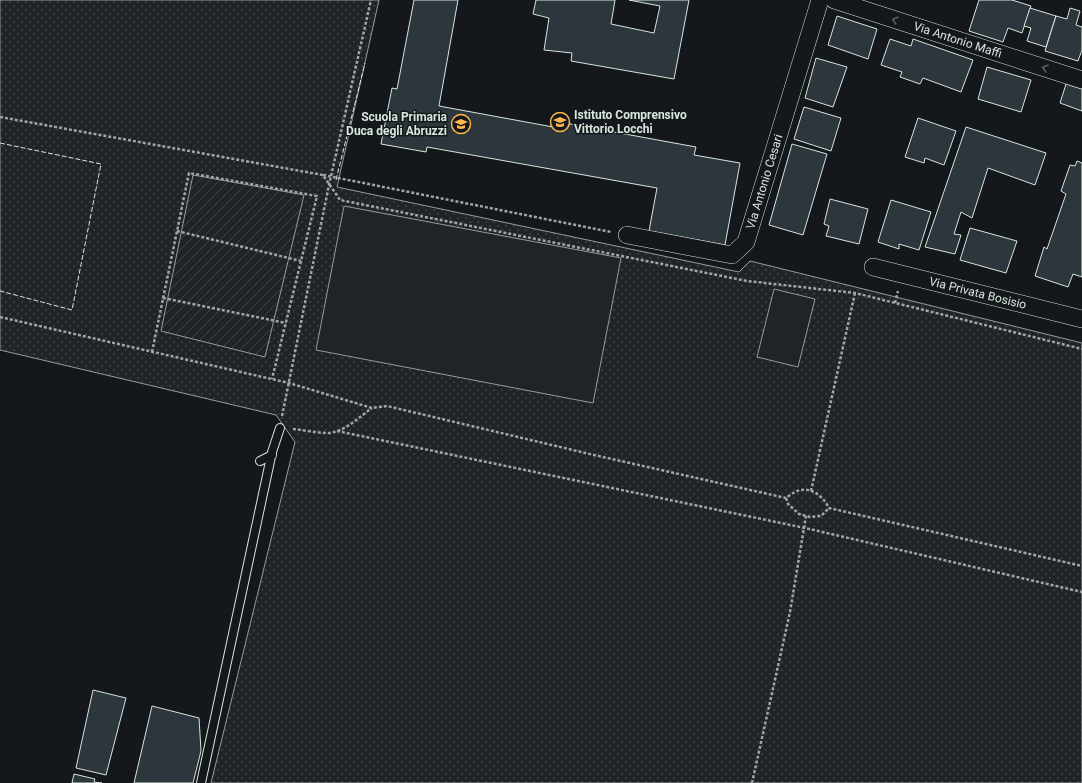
<svg xmlns="http://www.w3.org/2000/svg" width="1082" height="783" font-family="Roboto,sans-serif">
<style>
.grass{fill:url(#grass-dots);stroke:#939e99}
.garden{fill:url(#garden-furrows);stroke:#939e99}
.pitch{fill:#202428;stroke:#939e99}
.building{fill:#2c363c;stroke:#d8e6dc}
.lines{fill:none;stroke-linecap:round;stroke-linejoin:round}
.service-casing{stroke:#d8e6dc;stroke-width:10}
.minor-casing{stroke:#d8e6dc;stroke-width:18}
.path{stroke:#9da8a2;stroke-width:2.5;stroke-dasharray:3 2;stroke-linecap:butt}
.service{stroke:#14181c;stroke-width:8}
.minor{stroke:#14181c;stroke-width:17}
.fence{stroke:#d8e6dc;stroke-width:1;stroke-dasharray:5 2;stroke-linecap:butt}
.oneway{stroke:#59605f}
.labels{text-anchor:middle;stroke-width:3;stroke-linejoin:round;paint-order:stroke}
.street-label{font-size:12px;fill:#d8e6dc;stroke:#14181c}
.poi-label{font-size:12px;font-weight:bold;fill:#d8e6dc;stroke:#14181c;text-anchor:start}
</style>
<defs>
<pattern id="grass-dots" width="8" height="8" patternUnits="userSpaceOnUse"><rect width="8" height="8" fill="#202428"/><path d="M2 2h.1M6 6h.1" fill="none" stroke="#404447" stroke-width="1.8" stroke-linecap="round"/></pattern>
<pattern id="garden-furrows" width="10" height="10" patternUnits="userSpaceOnUse"><rect width="10" height="10" fill="#202428"/><path d="M-1 1l2-2M0 10L10 0M9 11l2-2" fill="none" stroke="#404447"/></pattern>
</defs>
<rect width="100%" height="100%" fill="#14181c"/>
<polygon class="grass" points="0,0 379,0 337,187 739,272 750,261 1082,343 1082,783 211,783 295,442 276,415 0,350"/>
<polygon class="garden" points="193,175 304,195 265,357 161,331"/>
<g class="pitch">
<polygon points="344,206 621,258 593,403 316,350"/>
<polygon points="774,289 815,299 798,367 757,357"/>
</g>
<g class="building">
<polygon points="414,0 458,0 439,106 553,127 554,121 696,147 694,155 740,163 725,245 649,231 657,188 427,147 426,152 381,144 392,88 397,89"/>
<polygon points="536,0 615,0 611,24 654,33 660,6 629,0 689,0 674,79 571,61 572,53 544,50 549,18 533,14"/>
<polygon points="979,0 1012,0 1031,6 1022,33 1008,28 1003,42 969,31"/>
<polygon points="1030,8 1056,16 1046,47 1027,41 1031,28 1024,26"/>
<polygon points="1070,8 1080,11 1076,25 1082,27 1082,50 1078,61 1045,51 1056,16 1067,19"/>
<polygon points="837,16 877,29 868,59 828,45"/>
<polygon points="890,39 911,46 913,39 973,60 961,92 923,78 920,84 900,77 902,72 881,65"/>
<polygon points="816,58 847,67 833,107 805,98"/>
<polygon points="987,67 1031,80 1021,112 978,99"/>
<polygon points="1066,84 1082,89 1082,111 1060,103"/>
<polygon points="804,107 841,118 831,151 794,139"/>
<polygon points="918,118 956,131 944,165 925,158 924,163 905,157"/>
<polygon points="966,127 1046,153 1035,185 988,168 972,218 961,212 954,234 961,235 955,254 925,247"/>
<polygon points="792,144 827,154 803,235 769,225"/>
<polygon points="1077,161 1082,163 1082,277 1073,274 1068,287 1035,276 1044,247 1047,249 1066,194 1061,191 1070,165 1075,166"/>
<polygon points="830,199 868,209 859,244 826,236 829,226 824,224"/>
<polygon points="891,200 931,212 919,250 899,244 899,249 878,242"/>
<polygon points="970,228 1017,241 1006,273 960,260"/>
<polygon points="93,690 126,698 106,775 76,768"/>
<polygon points="152,706 199,718 201,751 193,783 134,783"/>
<polygon points="74,774 95,779 94,782 102,783 72,783"/>
</g>
<g class="lines">
<g class="service-casing">
<g id="service">
<polyline points="260,461 272,455"/>
<polyline points="201,783 272,452 280,428"/>
</g>
</g>
<g class="minor-casing">
<g id="minor">
<path id="s1" d="M 834,0 L 1082,80"/>
<path id="s2" d="M 627,235 L 732,255 L 746,242 L 820,0"/>
<path id="s3" d="M 873,267 L 1082,319"/>
</g>
</g>
<g class="path">
<polyline points="0,117 323,175 340,200 747,281 855,293 1082,349"/>
<polyline points="323,175 611,232"/>
<polyline points="177,231 301,261"/>
<polyline points="163,298 286,323"/>
<polyline points="895,303 898,291"/>
<path d="M 0,317 L 289,383 L 372,408 L 387,406 L 594,455 L 786,498 C 789,496 794,492 797,491 C 811,486 823,496 829,508 L 1082,566"/>
<polyline points="152,352 189,173 317,196 272,379"/>
<polyline points="282,416 329,185 371,0"/>
<path d="M 293,429 C 304,430 317,433 328,433 C 345,432 359,417 372,408"/>
<polyline points="337,431 805,528 1082,592"/>
<polyline points="811,491 855,293"/>
<polyline points="786,498 788,504 799,514 810,517 821,516 829,508"/>
<polyline points="752,783 790,612 806,516"/>
</g>
<use href="#service" class="service"/>
<use href="#minor" class="minor"/>
<g class="fence">
<polyline points="0,143 101,164 72,310 0,291"/>
<polyline points="336,180 365,63"/>
</g>
</g>
<defs><path id="oneway-chevron" d="M-2-3.5L2.5 0L-2 3.5" fill="none" stroke-width="1.6" stroke-linecap="round" stroke-linejoin="round"/></defs>
<g class="oneway">
<use href="#oneway-chevron" transform="translate(895 20) rotate(-162)"/>
<use href="#oneway-chevron" transform="translate(1045 68) rotate(-162)"/>
</g>
<defs>
<g id="school-ring" transform="scale(1)"><circle r="9.5" fill="#14181c" stroke="#ffb74d" stroke-width="1.5"/><path d="M0-5L7-2L0 1L-7-2ZM-4 1L0 2.5L4 1V4Q0 6-4 4Z" fill="#ffb74d"/></g>
</defs>
<g fill-rule="evenodd">
<use href="#school-ring" x="560" y="122"/>
<use href="#school-ring" x="461" y="124"/>
</g>
<g class="labels">
<g class="street-label">
<text dy="4" stroke="none"><textPath href="#s1" startOffset="130">Via Antonio Maffi</textPath></text>
<text dy="4" stroke="none"><textPath href="#s2" startOffset="189">Via Antonio Cesari</textPath></text>
<text dy="4" stroke="none"><textPath href="#s3" startOffset="108">Via Privata Bosisio</textPath></text>
</g>
<g class="poi-label">
<text x="574" y="119">Istituto Comprensivo<tspan x="574" dy="14">Vittorio Locchi</tspan></text>
<text x="447" y="121" text-anchor="end">Scuola Primaria<tspan x="447" dy="14">Duca degli Abruzzi</tspan></text>
</g>
</g>
</svg>
